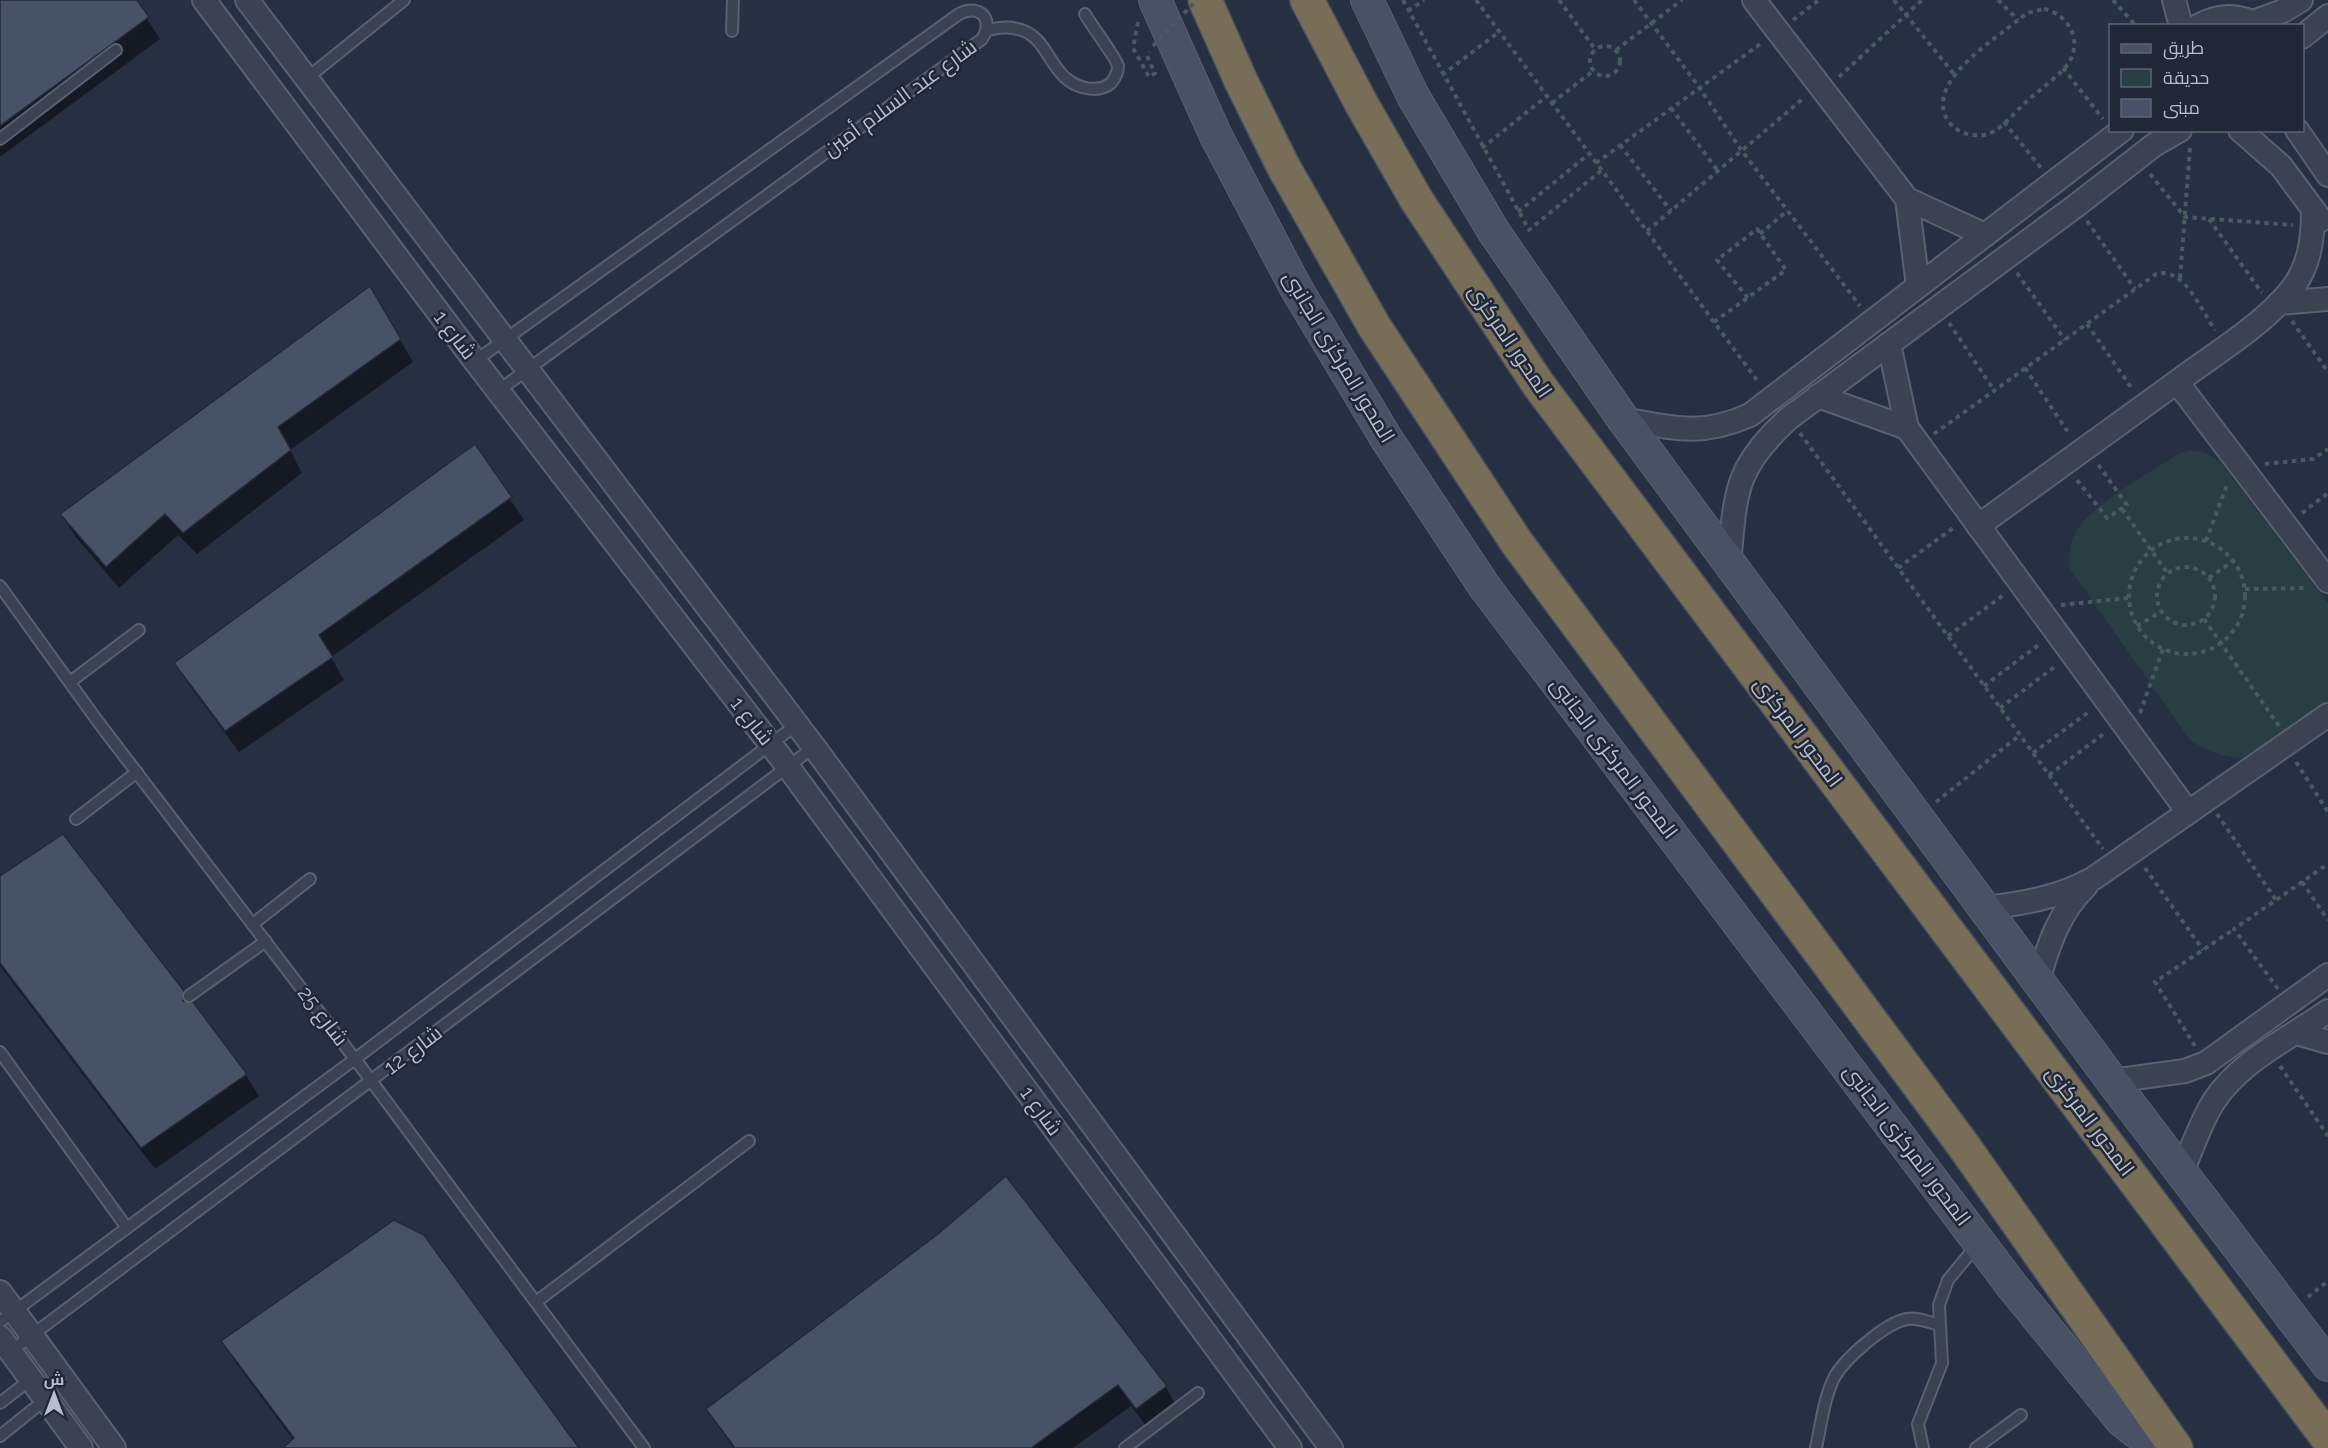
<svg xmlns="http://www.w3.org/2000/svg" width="2328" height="1448" font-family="Raleway,Cairo,sans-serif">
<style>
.green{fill:#293e43}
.shadow{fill:#0007}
.building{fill:#485266;stroke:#222939;stroke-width:1.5}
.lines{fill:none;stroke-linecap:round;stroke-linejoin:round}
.lane-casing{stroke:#59606f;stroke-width:14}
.street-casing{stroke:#59606f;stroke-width:26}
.secondary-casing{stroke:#59606f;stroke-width:34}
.highway-casing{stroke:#464d5c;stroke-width:36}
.path{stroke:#475b60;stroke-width:4;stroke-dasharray:4.5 4.5;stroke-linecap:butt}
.lane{stroke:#3b4352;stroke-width:10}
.street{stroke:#3b4352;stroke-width:22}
.secondary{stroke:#495165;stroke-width:32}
.highway{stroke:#786e58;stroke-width:33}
.path-bridge{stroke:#475b60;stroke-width:4;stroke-dasharray:4.5 4.5;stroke-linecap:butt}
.labels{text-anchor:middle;stroke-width:5;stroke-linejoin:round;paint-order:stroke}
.street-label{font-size:21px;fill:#b8becc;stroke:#202737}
</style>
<rect width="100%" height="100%" fill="#273042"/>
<path class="green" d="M 2189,450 L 2206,453 L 2220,462 L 2328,603 L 2328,702 C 2313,713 2266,752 2252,756 C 2233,762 2205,751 2190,740 L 2070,569 C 2069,557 2069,544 2075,533 C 2088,507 2149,473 2175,456 Z"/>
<g class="shadow">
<polygon points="0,0 135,0 160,39 0,157"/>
<polygon points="370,289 413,362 290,450 302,473 197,554 178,535 119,588 75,536 62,515"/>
<polygon points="474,447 524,520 331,657 344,680 239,752 189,685 176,663"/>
<polygon points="0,878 183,992 246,1075 259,1096 155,1169 0,966"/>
<polygon points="939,1235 1166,1387 1178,1409 1149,1430 1131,1406 1073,1448 733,1448 708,1410"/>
<polygon points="223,1341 578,1448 285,1448 294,1441 236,1363"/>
</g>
<g class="building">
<polygon points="0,0 137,0 149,17 0,126"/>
<polygon points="370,286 401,339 278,427 291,450 183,533 165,514 106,567 60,514"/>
<polygon points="475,444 512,497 319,635 333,657 225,731 174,663"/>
<polygon points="63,834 184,991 183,1001 193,1002 247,1074 141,1148 0,963 0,876"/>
<polygon points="1006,1176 1167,1386 1136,1409 1118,1385 1031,1448 735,1448 706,1409 938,1234"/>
<polygon points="394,1220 424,1235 579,1448 283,1448 294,1438 221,1341"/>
</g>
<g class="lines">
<g class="lane-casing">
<g id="lane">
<path d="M 988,30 C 1000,27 1012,26 1024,31 C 1046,40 1050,67 1068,80 C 1080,89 1099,93 1111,83 C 1115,78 1118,73 1118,66 C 1117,59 1091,25 1085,14"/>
<polyline points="732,31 733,0"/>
<polyline points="306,79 404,0"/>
<polyline points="0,139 116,50"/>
<path d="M 475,361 L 959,14 C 979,3 995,19 982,39 L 498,391"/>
<polyline points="0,586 99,723 355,1059 644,1448"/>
<polyline points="70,682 139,630"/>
<polyline points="76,819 137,772"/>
<polyline points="253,924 310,879"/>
<polyline points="189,996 266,941"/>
<polyline points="0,1052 127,1228"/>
<polyline points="536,1302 749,1141"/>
<polyline points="0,1322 355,1059 796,725"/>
<polyline points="11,1351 814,747"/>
<polyline points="0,1403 31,1379"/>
<polyline points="0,1436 46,1399"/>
<polyline points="1125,1448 1198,1393"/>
<path d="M 1816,1448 C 1821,1425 1824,1397 1835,1376 C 1846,1358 1885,1323 1907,1319 C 1918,1317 1928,1322 1939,1325"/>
<polyline points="1923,1448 1918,1424 1942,1363 1939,1305 1948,1280 1977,1245"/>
<polyline points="1976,1448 2021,1415"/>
</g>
</g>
<g class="street-casing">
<g id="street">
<polyline points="204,0 475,361 788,767 1290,1448"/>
<polyline points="247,0 814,747 1331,1448"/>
<polyline points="1754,0 1907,199 1985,235"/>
<polyline points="2174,0 2181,26"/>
<polyline points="2253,22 2283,11 2301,0"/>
<path d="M 2198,26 C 2218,15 2239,13 2258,26"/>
<polyline points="2302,37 2328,16"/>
<polyline points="2240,130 2281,166 2321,220"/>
<polyline points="2297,130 2328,175"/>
<polyline points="1907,199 1918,286"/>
<polyline points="2279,303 2328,299"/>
<polyline points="1889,344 1907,428 2188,812"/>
<polyline points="2177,382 2328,581"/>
<polyline points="1818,396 1907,428"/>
<path d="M 1623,419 C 1673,428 1701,437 1750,415 L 2122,130"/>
<path d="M 1978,526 C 2046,477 2113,428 2181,379 C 2216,353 2264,324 2291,290 C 2310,266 2313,239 2313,209"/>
<path d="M 1729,564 C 1736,493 1733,469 1789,418 L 2077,205 L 2154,145 L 2180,130"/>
<path d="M 1985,908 C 2025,903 2058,898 2094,878 L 2328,715"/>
<path d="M 2038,980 C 2049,944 2059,912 2086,886"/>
<polyline points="2296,1033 2328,1042"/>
<polyline points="2112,1081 2185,1071 2206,1063 2328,975"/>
<path d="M 2182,1172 C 2192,1149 2200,1123 2214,1101 C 2240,1061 2290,1038 2328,1011"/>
<polyline points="0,1292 114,1448"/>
<polyline points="0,1337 81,1448"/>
</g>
</g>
<g class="secondary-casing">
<g id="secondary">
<polyline points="1155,0 1216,136 1296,288 1386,438 1484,586 2012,1286 2122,1421 2136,1432 2167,1448"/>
<polyline points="1367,0 1413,96 1494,232 1623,419 2112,1081 2328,1365"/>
</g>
</g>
<g class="highway-casing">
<g id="highway">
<polyline points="1205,0 1241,81 1283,166 1374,326 1517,543 1963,1145 2176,1448"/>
<polyline points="1307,0 1361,103 1416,199 1538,384 2328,1439"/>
</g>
</g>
<g class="path">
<polyline points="1403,0 1529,230 1602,170"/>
<polyline points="1476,0 1759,383"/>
<polyline points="1559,0 1595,49"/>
<polyline points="1634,0 1699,87 1742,151 1860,306"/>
<polyline points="1894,0 1954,74"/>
<polyline points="1998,0 2018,20"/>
<polyline points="2113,0 2136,26"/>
<path d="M 2044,9 C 2067,14 2082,37 2070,61 C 2063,73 2038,91 2026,102 C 2015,112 2002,129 1988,134 C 1970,139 1949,130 1944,112 C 1934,77 1994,40 2018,20 L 2027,13 Z"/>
<polyline points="1408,11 1424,0"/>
<polyline points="1793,20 1819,0"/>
<polyline points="1138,22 1133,48 1149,77 1155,73 1147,56 1150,52"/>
<circle cx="1605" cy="61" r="15"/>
<polyline points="1616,50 1682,0"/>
<polyline points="2063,68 2103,119"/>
<polyline points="1442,75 1499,32"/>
<polyline points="1839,77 1922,0"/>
<polyline points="1552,103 1593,71"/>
<polyline points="1671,108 1718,171"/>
<polyline points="2004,122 2041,168"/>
<polyline points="1620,145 1671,211"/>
<polyline points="1482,148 1547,96"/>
<polyline points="1596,163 1763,42"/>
<polyline points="2150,174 2185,217 2293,225"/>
<polyline points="1518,212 1589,154"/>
<polyline points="2209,219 2262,293"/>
<polyline points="2087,221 2135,289"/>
<polyline points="1647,231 1805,97"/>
<polyline points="1760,234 1787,211"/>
<polyline points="2017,273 2065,340"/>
<polyline points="2180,278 2190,148"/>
<polyline points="2292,321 2328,372"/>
<polyline points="1714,322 1786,270 1757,229 1717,260 1748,298"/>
<polyline points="1949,323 1994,390"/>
<polyline points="2087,324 2133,390"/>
<polyline points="2025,368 2070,435"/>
<polyline points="1800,433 2103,849"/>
<path d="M 1934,434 L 2156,274 C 2184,266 2201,310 2215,330"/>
<polyline points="2265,464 2313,459 2328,449"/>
<polyline points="2077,480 2107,518 2127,505 2097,463"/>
<polyline points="2122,509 2168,574"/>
<polyline points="2302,513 2328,493"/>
<circle cx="2187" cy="596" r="58"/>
<polyline points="2206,541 2228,482"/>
<circle cx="2186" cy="596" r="29"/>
<polyline points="1898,568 1956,526"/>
<polyline points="2209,578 2233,561"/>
<polyline points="2245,589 2307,588"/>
<polyline points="2061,605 2128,598"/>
<polyline points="2204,619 2279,726"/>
<polyline points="2137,626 2162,611"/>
<polyline points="1948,636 2005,594"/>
<polyline points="1984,686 2041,643"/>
<polyline points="2000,708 2057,665"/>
<polyline points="2140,713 2163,649"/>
<polyline points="2033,753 2090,711"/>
<polyline points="2296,762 2328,812"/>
<polyline points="2049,775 2106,732"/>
<polyline points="1936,802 2020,735"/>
<polyline points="2217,814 2276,900"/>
<polyline points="2145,868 2203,950"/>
<polyline points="2302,882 2328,920"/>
<polyline points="2278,989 2234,929 2328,864"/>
<polyline points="2195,1046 2155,982 2234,929"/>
<polyline points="2280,1066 2328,1136"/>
<polyline points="2308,1297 2328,1281"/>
</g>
<use href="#lane" class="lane"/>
<use href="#street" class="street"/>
<use href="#secondary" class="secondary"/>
<use href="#highway" class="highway"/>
<polyline class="path-bridge" points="1153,46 1197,0"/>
</g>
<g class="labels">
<g class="street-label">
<text transform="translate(900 98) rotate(-36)" y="7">شارع عبد السلام أمين</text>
<text transform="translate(455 335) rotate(53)" y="7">شارع 1</text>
<text transform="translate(1510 341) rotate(56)" y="7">المحور المركزى</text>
<text transform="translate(1339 357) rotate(59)" y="7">المحور المركزى الجانبى</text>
<text transform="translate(752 721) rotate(52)" y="7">شارع 1</text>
<text transform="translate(1798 732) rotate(53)" y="7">المحور المركزى</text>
<text transform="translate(1614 758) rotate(53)" y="7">المحور المركزى الجانبى</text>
<text transform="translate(323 1016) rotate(53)" y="7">شارع 25</text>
<text transform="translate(413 1050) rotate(-37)" y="7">شارع 12</text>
<text transform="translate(1041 1111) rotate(54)" y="7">شارع 1</text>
<text transform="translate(2090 1121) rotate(53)" y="7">المحور المركزى</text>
<text transform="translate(1907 1145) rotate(53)" y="7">المحور المركزى الجانبى</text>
</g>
</g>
<rect x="2109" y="24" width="195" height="108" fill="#202737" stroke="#5d6373" stroke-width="1.5"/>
<rect x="2121" y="44" width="30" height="9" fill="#495165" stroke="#5d6373" stroke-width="1.5"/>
<text x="2163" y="54" font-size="18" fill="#b8becc">طريق</text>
<rect x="2121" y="69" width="30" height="18" fill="#293e43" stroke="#5d6373" stroke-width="1.5"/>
<text x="2163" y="84" font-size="18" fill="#b8becc">حديقة</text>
<rect x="2121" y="99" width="30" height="18" fill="#485266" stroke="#5d6373" stroke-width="1.5"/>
<text x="2163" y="114" font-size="18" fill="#b8becc">مبنى</text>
<g transform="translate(54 1394)" stroke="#202737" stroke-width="4.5" paint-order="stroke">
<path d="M0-4.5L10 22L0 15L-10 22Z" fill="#b8becc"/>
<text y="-9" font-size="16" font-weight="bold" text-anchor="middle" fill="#b8becc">ش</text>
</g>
</svg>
